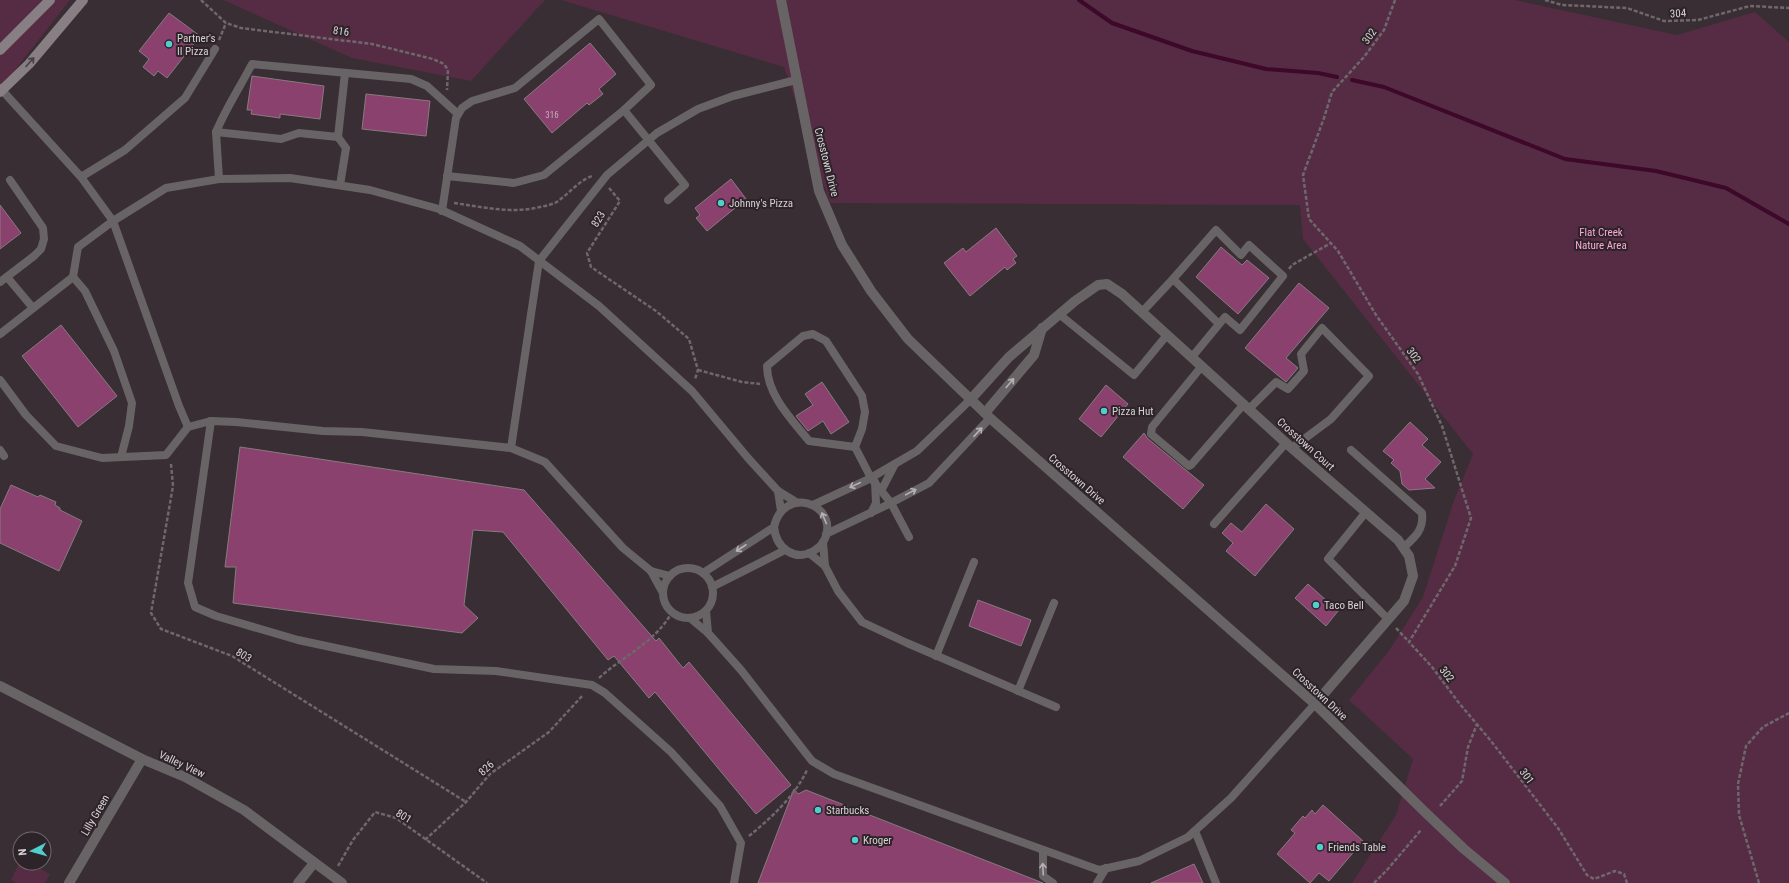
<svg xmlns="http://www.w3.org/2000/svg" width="1789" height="883" font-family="'Roboto Condensed',sans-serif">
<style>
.green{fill:#552c43}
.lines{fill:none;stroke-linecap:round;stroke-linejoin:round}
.stream{stroke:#3d082a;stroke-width:4}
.building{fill:#8b416d;stroke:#867b80}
.path{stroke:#6f676b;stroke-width:2.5;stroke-dasharray:4 2;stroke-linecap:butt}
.service{stroke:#686466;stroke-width:8}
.minor{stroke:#686466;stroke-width:10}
.tertiary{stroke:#686466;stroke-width:10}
.secondary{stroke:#877f83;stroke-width:10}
.oneway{stroke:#483f44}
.oneway2{stroke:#b6b0b3}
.poi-dot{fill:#52cdce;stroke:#2d2429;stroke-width:1.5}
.labels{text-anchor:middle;stroke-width:4;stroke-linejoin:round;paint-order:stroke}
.number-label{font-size:9px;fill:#c4adba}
.street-label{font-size:11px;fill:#d7d1d4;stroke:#2d2429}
.poi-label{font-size:11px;fill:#d7d1d4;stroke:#2d2429;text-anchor:start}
.park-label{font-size:11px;fill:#fda9d7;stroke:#2d2429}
</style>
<rect width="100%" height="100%" fill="#382e33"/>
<g class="green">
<polygon points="0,0 70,0 0,89"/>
<polygon points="223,0 545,0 471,81 352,58"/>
<polygon points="561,0 1515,0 1677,35 1755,12 1789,42 1789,883 1352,883 1396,815 1413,759 1349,700 1388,652 1423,597 1453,503 1473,454 1303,239 1300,205 830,203 784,67"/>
<polygon points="20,861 20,863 30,863 50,874 45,883 16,883 11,880"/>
</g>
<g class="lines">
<g class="stream">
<polyline points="1079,0 1112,23 1192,51 1266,69 1318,73 1337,77"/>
<polyline points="1352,80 1384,87 1565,159 1656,171 1726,188 1789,224"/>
</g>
</g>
<g class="building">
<polygon points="169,13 200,36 167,78 158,71 154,76 143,67 149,59 139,51"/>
<polygon points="590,43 616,74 599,89 603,94 589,105 587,103 552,133 524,99"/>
<polygon points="252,76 324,86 320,119 280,114 280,118 251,114 252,110 247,110"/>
<polygon points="366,94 430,101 426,136 362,129"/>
<polygon points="731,179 746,199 707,231 696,218 700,215 695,208"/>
<polygon points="0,205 21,233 0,249"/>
<polygon points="996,228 1017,256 1013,259 1016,263 1007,270 1005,267 970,296 944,263 963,248 966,252"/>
<polygon points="1221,247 1242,265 1247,260 1269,278 1238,314 1196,277"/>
<polygon points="1299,283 1329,308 1286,358 1298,368 1286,382 1245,348"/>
<polygon points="61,325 117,396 78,427 22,356"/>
<polygon points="822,382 849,422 831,434 823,421 808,431 796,416 813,405 805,394"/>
<polygon points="1106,385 1128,404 1101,437 1079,419"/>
<polygon points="1410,422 1428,439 1422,445 1441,462 1425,479 1435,488 1409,490 1402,484 1400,471 1391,463 1394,460 1383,451"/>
<polygon points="1144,433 1147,438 1204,485 1183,509 1123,457"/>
<polygon points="240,447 524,490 656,641 659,638 683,668 689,662 791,785 756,814 655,692 649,698 614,656 608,660 503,532 473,530 464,605 478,618 462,633 233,603 236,567 225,567"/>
<polygon points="11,485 38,497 40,495 56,502 55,505 60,508 60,510 82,521 59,571 0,543 0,509"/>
<polygon points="1266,504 1294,529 1255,576 1226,551 1233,543 1222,533 1231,523 1242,532"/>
<polygon points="1308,584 1338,611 1326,626 1295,598"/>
<polygon points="978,600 1031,620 1021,646 969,626"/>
<polygon points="794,789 798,794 806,790 1043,883 758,883"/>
<polygon points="1323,805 1363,841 1329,881 1319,873 1310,883 1277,854 1295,833 1291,830 1303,816 1305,818 1312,810 1315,814"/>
<polygon points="1194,864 1203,883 1151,883"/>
</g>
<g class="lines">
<g class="path">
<polyline points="201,0 226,23 241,28 372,44 433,59 444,64 448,70 447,90"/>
<polyline points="1395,0 1384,30 1364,57 1332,92 1324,118 1303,175 1309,219 1338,251 1376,315 1418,374 1442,426 1471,518 1455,566 1409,642 1432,667 1459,703 1491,741 1558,828 1587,875 1594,879 1615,871 1624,874 1627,883"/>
<polyline points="1545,0 1562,5 1627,8 1664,21 1698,20 1750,6 1789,8"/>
<polyline points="219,40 226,23"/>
<polyline points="609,188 620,201 587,253 591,267 656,311 689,339 698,370 695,379"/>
<path d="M 454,203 C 483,207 511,214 540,207 C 545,206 550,205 555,203 C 568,195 578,181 592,176"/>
<polyline points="1289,269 1292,265 1331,243"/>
<polyline points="698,370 742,382 760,384"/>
<polyline points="171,464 173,486 151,613 161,629 232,656 466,802"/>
<polyline points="1396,628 1409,642"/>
<path d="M 599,678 C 623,656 656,642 672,612"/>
<polyline points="1440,806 1462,781 1468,747 1477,724"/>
<path d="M 749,836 C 771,818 795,796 807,770"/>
<polyline points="425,840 466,802 490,774 549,732 583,695"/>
<polyline points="338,866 353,840 375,812 396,818 487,883"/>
<polyline points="1374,883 1387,870 1421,830"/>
<polyline points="1759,883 1739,815 1738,784 1746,746 1763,727 1789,713"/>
</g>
<g class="service">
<polyline points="0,88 81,177 113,221 179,406 188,427 211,421 236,422 323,431 362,432 511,448 545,462 623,548 651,571 663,593"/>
<path d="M 216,132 C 226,108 240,87 252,64 L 411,79 L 427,86 L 458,114"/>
<polyline points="338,137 345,73"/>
<polyline points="447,176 514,183 544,175 624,110"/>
<polyline points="81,177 125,150 185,98 215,49"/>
<polyline points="219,179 216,132 281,139 299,133 338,137 346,148 340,185"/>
<polyline points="442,211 456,118 462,108 472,101 515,88 599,19 651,85 624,110 685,185 668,200"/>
<polyline points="7,277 33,308"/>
<polyline points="73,277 85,291 114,351 132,403 129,426 121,457"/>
<polyline points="0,282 34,256 41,249 44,239 43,228 10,180"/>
<polyline points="1142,312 1173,279"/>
<polyline points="1059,314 1134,375 1167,335"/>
<polyline points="0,334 73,277 78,247 113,221 166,188 219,179 290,178 370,190 439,209 520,246 599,306 692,391 748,458 778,491 796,502"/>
<path d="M 813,334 L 826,341 L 862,396 L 865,412 L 862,429 L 855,447 L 809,441 C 792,420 767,395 767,366 L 803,336 Z"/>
<polyline points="1192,357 1225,317 1240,330 1283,276 1249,245 1241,255 1216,230 1173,279 1219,324"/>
<polyline points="1202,366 1152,427 1151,434 1189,466 1191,465 1244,404"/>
<polyline points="0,380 26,415 56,446 102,458 166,455 188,427"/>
<polyline points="1249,409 1276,382 1288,389 1304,371 1301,354 1322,328 1369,376 1331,419 1292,448"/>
<polyline points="211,421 188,583 195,607 216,616 298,640 434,669 496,671 592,685 605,693 671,752 720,806 741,843 734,883"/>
<polyline points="855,447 871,478 891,503 909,537"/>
<polyline points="511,448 539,261 607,175 657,133 698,109 733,96 796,80"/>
<polyline points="0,450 4,456"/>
<path d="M 1351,450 L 1422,513 C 1424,530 1415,537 1403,548"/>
<polyline points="778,491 781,511"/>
<polyline points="881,491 895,464"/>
<polyline points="813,505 867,480 917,451 971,399"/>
<polyline points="1366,512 1328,559 1388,619"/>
<polyline points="871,513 876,503 875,482"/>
<polyline points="1214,524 1286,443"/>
<polyline points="826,534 889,504 929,483 990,418"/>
<polyline points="823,542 825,566"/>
<polyline points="809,553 825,566 838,591 862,622 907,643 1056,707"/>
<circle cx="688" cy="593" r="25"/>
<polyline points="651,571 670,576"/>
<path d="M 703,573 L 774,527 C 783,486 836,502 826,536 C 824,542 820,547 815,550 C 795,563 776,548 774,527"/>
<polyline points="712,587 785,550"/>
<polyline points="706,611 708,633"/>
<polyline points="690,618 708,633 741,670 812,761 834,774 1099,870 1139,861 1188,837 1231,798 1315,704"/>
<polyline points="936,656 974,562"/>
<polyline points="1018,691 1054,603"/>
<polyline points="1195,831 1216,883"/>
<polyline points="1043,850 1043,876 1053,883"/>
<polyline points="1097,883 1106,868"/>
</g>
<g class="minor">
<polyline points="971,399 1009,357 1075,301 1098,285 1107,284 1122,294 1286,443 1398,540 1409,556 1413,576 1404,601 1315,704"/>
<polyline points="985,413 1034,355 1042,328"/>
<polyline points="0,686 142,759 185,777 244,810 342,883"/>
<polyline points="69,883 142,759"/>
<polyline points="298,883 314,863"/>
</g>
<polyline class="tertiary" points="781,0 819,191 842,245 871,291 908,339 990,418 1315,704 1428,815 1464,849 1505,883"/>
<g class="secondary">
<polyline points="0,50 50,0"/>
<polyline points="0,92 29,64 83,0"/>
</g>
</g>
<defs><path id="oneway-shaft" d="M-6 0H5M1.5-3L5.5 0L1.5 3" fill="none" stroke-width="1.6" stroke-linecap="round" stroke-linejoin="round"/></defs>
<use class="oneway" href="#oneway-shaft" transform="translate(30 62) rotate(-48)"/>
<g class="oneway2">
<use href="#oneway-shaft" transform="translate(1010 383) rotate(-50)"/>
<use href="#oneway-shaft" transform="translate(978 432) rotate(-47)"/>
<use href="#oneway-shaft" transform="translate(855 485) rotate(155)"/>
<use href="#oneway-shaft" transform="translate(911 492) rotate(-28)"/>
<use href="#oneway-shaft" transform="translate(824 518) rotate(-113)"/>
<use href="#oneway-shaft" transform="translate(741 548) rotate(147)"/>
<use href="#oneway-shaft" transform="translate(1043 869) rotate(-93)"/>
</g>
<g class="poi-dot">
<circle cx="169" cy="44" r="4"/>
<circle cx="721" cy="203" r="4"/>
<circle cx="1104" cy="411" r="4"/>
<circle cx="1316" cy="605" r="4"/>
<circle cx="818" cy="810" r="4"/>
<circle cx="855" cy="840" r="4"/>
<circle cx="1320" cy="847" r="4"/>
</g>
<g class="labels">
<g class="number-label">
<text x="552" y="118">316</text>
</g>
<g class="street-label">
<text transform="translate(1678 13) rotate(-3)" y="4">304</text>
<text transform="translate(341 31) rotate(8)" y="4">816</text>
<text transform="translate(1369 36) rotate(-54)" y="4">302</text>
<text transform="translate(827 162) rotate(76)" y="4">Crosstown Drive</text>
<text transform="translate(598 219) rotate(-58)" y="4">823</text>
<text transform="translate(1414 355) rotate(54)" y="4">302</text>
<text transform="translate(1306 444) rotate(42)" y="4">Crosstown Court</text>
<text transform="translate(1077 479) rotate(41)" y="4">Crosstown Drive</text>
<text transform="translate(244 655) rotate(31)" y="4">803</text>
<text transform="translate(1447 674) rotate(53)" y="4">302</text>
<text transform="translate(1320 694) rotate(43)" y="4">Crosstown Drive</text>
<text transform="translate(182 764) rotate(25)" y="4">Valley View</text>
<text transform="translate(486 768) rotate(-43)" y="4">826</text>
<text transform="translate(1527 776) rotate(54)" y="4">301</text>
<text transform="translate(95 815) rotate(-60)" y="4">Lilly Green</text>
<text transform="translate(404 816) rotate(31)" y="4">801</text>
</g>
<g class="poi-label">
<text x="177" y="42">Partner's<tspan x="177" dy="13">II Pizza</tspan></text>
<text x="729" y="207">Johnny's Pizza</text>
<text x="1112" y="415">Pizza Hut</text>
<text x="1324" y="609">Taco Bell</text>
<text x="826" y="814">Starbucks</text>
<text x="863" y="844">Kroger</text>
<text x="1328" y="851">Friends Table</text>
</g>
<g class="park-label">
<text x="1601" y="236">Flat Creek<tspan x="1601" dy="13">Nature Area</tspan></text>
</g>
</g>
<g transform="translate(32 851) rotate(264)"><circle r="19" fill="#2d2429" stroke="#71696d"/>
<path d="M0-3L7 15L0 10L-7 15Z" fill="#52cdce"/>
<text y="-6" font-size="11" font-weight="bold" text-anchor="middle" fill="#d7d1d4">N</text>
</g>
</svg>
